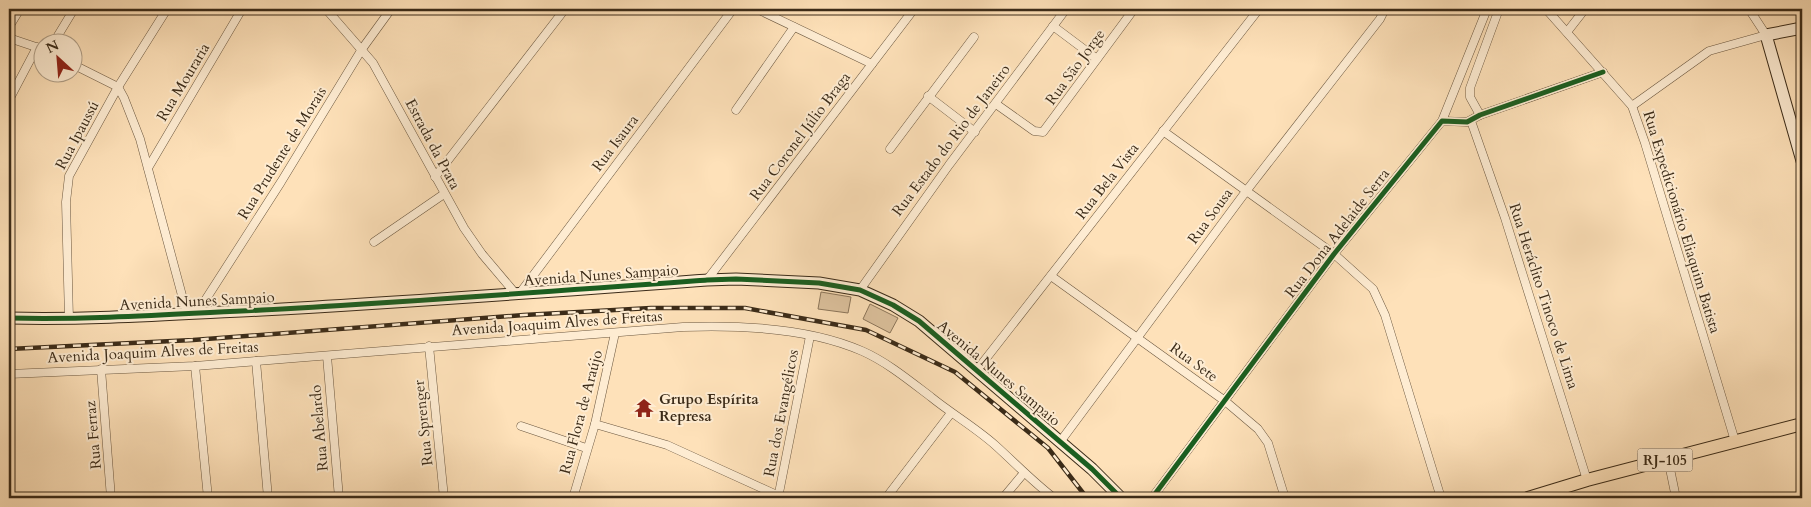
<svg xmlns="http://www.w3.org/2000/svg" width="1811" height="507" font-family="Cardo,serif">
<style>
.green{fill:#ddc29e;stroke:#8c765b}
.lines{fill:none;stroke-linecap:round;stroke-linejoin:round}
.street-casing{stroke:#6c5840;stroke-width:9}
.secondary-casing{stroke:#3b2b18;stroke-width:13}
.primary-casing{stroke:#3b2b18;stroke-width:14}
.street{stroke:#feecd2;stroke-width:8}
.secondary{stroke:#feecd2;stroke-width:11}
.primary{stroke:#fee1b9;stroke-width:12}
.rail-casing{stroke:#3b2b18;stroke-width:4.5}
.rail{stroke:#feecd2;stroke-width:2.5;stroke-dasharray:8;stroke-linecap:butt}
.cycleway-casing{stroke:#feecd2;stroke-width:8}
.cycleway{stroke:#1b5e20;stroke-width:5}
.labels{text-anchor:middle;stroke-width:4;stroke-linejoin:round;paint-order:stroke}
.shield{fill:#feecd2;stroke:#766550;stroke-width:1}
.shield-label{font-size:14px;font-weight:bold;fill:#3b2b18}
.street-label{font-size:15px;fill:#3b2b18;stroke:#feecd2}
.poi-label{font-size:15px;font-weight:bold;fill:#3b2b18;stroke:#feecd2;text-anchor:start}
</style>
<rect width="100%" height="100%" fill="#fee1b9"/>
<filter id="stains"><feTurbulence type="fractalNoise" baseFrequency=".004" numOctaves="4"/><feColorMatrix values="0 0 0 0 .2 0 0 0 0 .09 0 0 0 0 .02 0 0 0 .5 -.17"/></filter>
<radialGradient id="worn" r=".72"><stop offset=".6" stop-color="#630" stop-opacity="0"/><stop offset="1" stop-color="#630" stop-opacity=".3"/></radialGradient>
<g class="green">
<polygon points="821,292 851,297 848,313 818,309"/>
<polygon points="870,304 898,318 890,333 863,319"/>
</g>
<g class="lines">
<g class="street-casing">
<g id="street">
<polyline points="326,9 373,63 464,228 482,254 515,293"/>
<polyline points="757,9 872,64"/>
<polyline points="1546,9 1632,106 1645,143 1735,441"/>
<polyline points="1053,26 1097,59"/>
<polyline points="9,27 20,9"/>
<polyline points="1567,32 1585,9"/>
<polyline points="9,38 42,49"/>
<polyline points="54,42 74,9"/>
<polyline points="72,64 118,87 124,98 140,139 187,314"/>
<polyline points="928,96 975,132"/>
<polyline points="9,100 37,47"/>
<polyline points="996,104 1034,131 1043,132 1134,9"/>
<polyline points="1632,106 1709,51 1766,35 1749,9"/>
<polyline points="736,110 794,27"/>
<polyline points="1480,115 1470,97 1470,88 1499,9"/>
<polyline points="1442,121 1487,9"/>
<polyline points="1471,121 1505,218 1587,480"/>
<polyline points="1163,131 1334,254 1373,289 1385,315 1441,498"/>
<polyline points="890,149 974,37"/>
<polyline points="148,168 242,9"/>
<polyline points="435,177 565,9"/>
<polyline points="374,242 444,194"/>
<polyline points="1051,276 1225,401 1258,429 1268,443 1285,498"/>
<polyline points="707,280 914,9"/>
<polyline points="860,290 949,165 1066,9"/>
<polyline points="520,293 733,9"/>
<polyline points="197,313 281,182 362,49 391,9"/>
<polyline points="69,319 66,202 69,176 118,87 167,9"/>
<polyline points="429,346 444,498"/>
<polyline points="327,356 339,498"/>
<polyline points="256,361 268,498"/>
<polyline points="195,366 208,498"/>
<polyline points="101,369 111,498"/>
<polyline points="977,370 1259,9"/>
<path d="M 9,374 L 195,366 L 683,327 C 739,325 810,328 862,351 C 887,362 910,381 931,397 C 952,414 976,428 995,445 C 1015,463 1033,482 1054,498"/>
<polyline points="595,424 667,445 779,496 797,498"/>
<polyline points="521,426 586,448"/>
<polyline points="1060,442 1247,190 1380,19 1385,9"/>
<polyline points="1668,459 1676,498"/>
<polyline points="573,498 595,424 615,333"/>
<polyline points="778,498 810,336"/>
<polyline points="886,498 951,413"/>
<polyline points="1003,498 1023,474"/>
<polyline points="1152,498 1334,254 1442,121 1467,122 1480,115 1603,72"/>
</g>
</g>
<g class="secondary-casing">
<g id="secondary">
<polyline points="1802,28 1766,35 1802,161"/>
<path d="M 9,318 C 93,320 177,314 262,310 C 410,302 558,291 707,280 L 736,279 L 819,283 L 860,290 L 893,305 L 919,321 L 1092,469 L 1121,498"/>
</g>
</g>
<g class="primary-casing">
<polyline id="primary" points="1528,498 1587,480 1802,424"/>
</g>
<use href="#street" class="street"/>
<use href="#secondary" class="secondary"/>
<use href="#primary" class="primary"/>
<g class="rail-casing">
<polyline id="rail" points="9,349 193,340 524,315 651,308 745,308 866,330 955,372 1048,448 1087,498"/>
</g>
<use href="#rail" class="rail"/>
<g class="cycleway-casing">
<g id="cycleway">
<path d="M 9,318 C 93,320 177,314 262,310 C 410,302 558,291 707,280 L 736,279 L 819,283 L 860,290 L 893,305 L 919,321 L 1092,469 L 1121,498"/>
<polyline points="1152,498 1334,254 1442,121 1467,122 1480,115 1603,72"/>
</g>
</g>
<use href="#cycleway" class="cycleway"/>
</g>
<defs>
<g id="temple-bare" transform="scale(1.5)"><path d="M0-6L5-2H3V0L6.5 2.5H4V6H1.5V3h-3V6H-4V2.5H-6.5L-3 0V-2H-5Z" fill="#8f2418" stroke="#feecd2" stroke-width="2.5" paint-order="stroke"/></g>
</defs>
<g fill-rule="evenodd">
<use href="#temple-bare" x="644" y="408"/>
</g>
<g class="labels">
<rect class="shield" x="1637.5" y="448.5" width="55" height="23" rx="4"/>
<g class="shield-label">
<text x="1665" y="465">RJ-105</text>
</g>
<g class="street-label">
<text transform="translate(1075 67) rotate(-54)" y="5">Rua São Jorge</text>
<text transform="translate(183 82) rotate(-59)" y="5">Rua Mouraria</text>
<text transform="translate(77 135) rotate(-62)" y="5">Rua Ipaussú</text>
<text transform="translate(800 136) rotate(-53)" y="5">Rua Coronel Júlio Braga</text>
<text transform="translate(951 140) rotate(-53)" y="5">Rua Estado do Rio de Janeiro</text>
<text transform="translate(615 143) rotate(-53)" y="5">Rua Isaura</text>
<text transform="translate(433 144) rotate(62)" y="5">Estrada da Prata</text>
<text transform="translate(282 153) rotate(-58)" y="5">Rua Prudente de Morais</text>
<text transform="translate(1107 181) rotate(-52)" y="5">Rua Bela Vista</text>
<text transform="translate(1210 216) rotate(-54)" y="5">Rua Sousa</text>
<text transform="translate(1682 222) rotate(73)" y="5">Rua Expedicionário Eliaquim Batista</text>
<text transform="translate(1337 233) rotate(-52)" y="5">Rua Dona Adelaide Serra</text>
<text transform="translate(601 275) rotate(-4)" y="5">Avenida Nunes Sampaio</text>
<text transform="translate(1544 296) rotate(72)" y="5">Rua Heráclito Tinoco de Lima</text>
<text transform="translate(197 301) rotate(-3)" y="5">Avenida Nunes Sampaio</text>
<text transform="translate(557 323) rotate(-4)" y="5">Avenida Joaquim Alves de Freitas</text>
<text transform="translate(153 352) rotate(-3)" y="5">Avenida Joaquim Alves de Freitas</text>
<text transform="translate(1194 362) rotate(36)" y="5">Rua Sete</text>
<text transform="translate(999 373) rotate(40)" y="5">Avenida Nunes Sampaio</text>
<text transform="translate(581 412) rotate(-75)" y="5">Rua Flora de Araújo</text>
<text transform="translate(781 413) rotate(-79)" y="5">Rua dos Evangélicos</text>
<text transform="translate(423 423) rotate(-96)" y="5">Rua Sprenger</text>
<text transform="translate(319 428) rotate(-95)" y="5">Rua Abelardo</text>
<text transform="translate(93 435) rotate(-95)" y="5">Rua Ferraz</text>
</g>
<g class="poi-label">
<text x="659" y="404">Grupo Espírita<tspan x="659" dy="17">Represa</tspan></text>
</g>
</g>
<rect width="1811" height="507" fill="none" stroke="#fee1b9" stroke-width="30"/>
<rect x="10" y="10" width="1791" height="487" fill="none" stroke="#3b2b18" stroke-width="2.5"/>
<rect x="15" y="15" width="1781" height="477" fill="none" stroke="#3b2b18"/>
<g transform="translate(58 58) rotate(334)"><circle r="24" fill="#feecd2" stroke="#b09f88"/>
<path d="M0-4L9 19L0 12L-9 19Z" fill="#8f2418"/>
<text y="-8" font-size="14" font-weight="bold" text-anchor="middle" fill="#3b2b18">N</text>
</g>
<rect width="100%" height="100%" filter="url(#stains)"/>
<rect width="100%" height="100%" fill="url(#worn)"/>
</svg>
